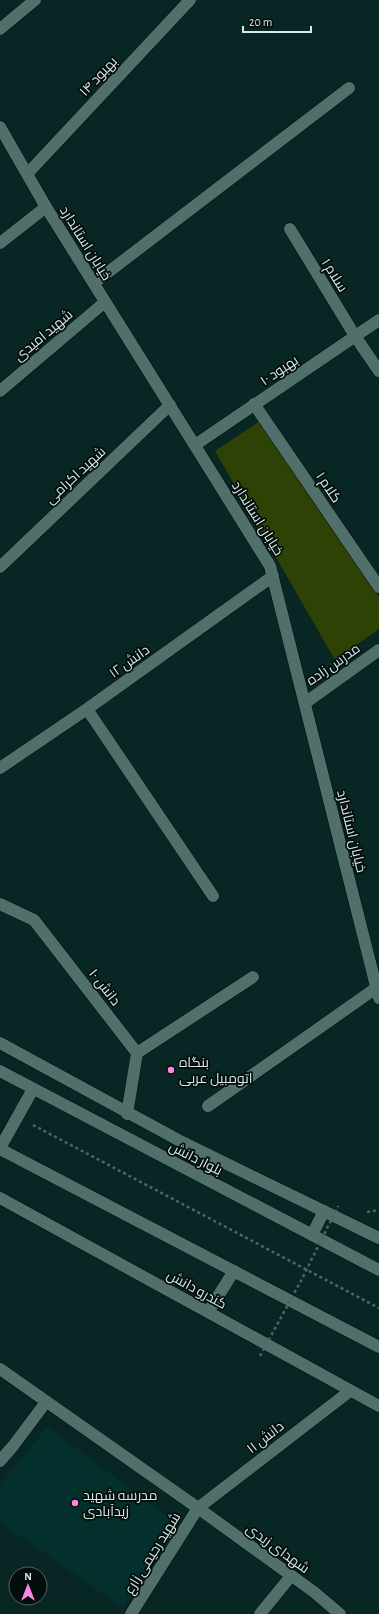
<svg xmlns="http://www.w3.org/2000/svg" width="379" height="1614" font-family="'Alegreya Sans',Cairo,sans-serif">
<style>
.built{fill:#03302c}
.green{fill:#2e4206}
.lines{fill:none;stroke-linecap:round;stroke-linejoin:round}
.street-casing{stroke:#000f0d;stroke-width:13}
.secondary-casing{stroke:#000f0d;stroke-width:13}
.path{stroke:#4d6765;stroke-width:2.5;stroke-dasharray:3 3;stroke-linecap:butt}
.street{stroke:#51706c;stroke-width:12}
.secondary{stroke:#51706c;stroke-width:12}
.path-bridge{stroke:#4d6765;stroke-width:2.5;stroke-dasharray:3 3;stroke-linecap:butt}
.poi-dot{fill:#fd86e3;stroke:#030d0c;stroke-width:1.5}
.labels{text-anchor:middle;stroke-width:3.5;stroke-linejoin:round;paint-order:stroke}
.street-label{font-size:14px;fill:#d7e8e6;stroke:#030d0c}
.poi-label{font-size:14px;fill:#d7e8e6;stroke:#030d0c;text-anchor:start}
</style>
<rect width="100%" height="100%" fill="#082724"/>
<polygon class="built" points="47,1427 176,1523 124,1608 0,1522 0,1485"/>
<polygon class="green" points="260,421 379,597 379,629 335,660 215,451"/>
<g class="lines">
<g class="street-casing">
<g id="street">
<polyline points="0,29 35,0"/>
<polyline points="28,173 190,0"/>
<polyline points="290,229 355,336 379,371"/>
<polyline points="0,243 46,207"/>
<polyline points="94,283 349,88"/>
<polyline points="0,391 105,302"/>
<polyline points="254,404 379,587"/>
<polyline points="195,445 379,320"/>
<polyline points="0,567 170,405"/>
<polyline points="305,703 379,650"/>
<polyline points="87,709 213,896"/>
<polyline points="0,768 87,709 273,576"/>
<polyline points="0,904 34,920 137,1053 127,1114"/>
<polyline points="0,1043 182,1142 379,1238"/>
<polyline points="137,1053 253,977"/>
<polyline points="208,1106 379,986"/>
<polyline points="0,1198 379,1406"/>
<polyline points="0,1369 198,1508 314,1592 340,1614"/>
<polyline points="0,1461 13,1446 46,1402"/>
<polyline points="131,1614 198,1508 350,1391"/>
<polyline points="260,1614 291,1576"/>
</g>
</g>
<g class="secondary-casing">
<g id="secondary">
<polyline points="0,127 46,207 270,566 379,998"/>
<polyline points="0,1071 379,1270"/>
<polyline points="0,1148 33,1089"/>
<polyline points="0,1149 379,1347"/>
<polyline points="312,1235 324,1211"/>
<polyline points="208,1312 234,1271"/>
</g>
</g>
<g class="path">
<polyline points="33,1125 379,1308"/>
<polyline points="367,1212 379,1210"/>
</g>
<use href="#street" class="street"/>
<use href="#secondary" class="secondary"/>
<polyline class="path-bridge" points="260,1356 303,1277 338,1206"/>
</g>
<g class="poi-dot">
<circle cx="171" cy="1070" r="4"/>
<circle cx="75" cy="1503" r="4"/>
</g>
<g class="labels">
<g class="street-label">
<text transform="translate(98 76) rotate(-47)" y="5">بهبود ۱۴</text>
<text transform="translate(86 243) rotate(58)" y="5">خیابان استاندارد</text>
<text transform="translate(335 275) rotate(58)" y="5">سلام ۱</text>
<text transform="translate(43 335) rotate(-40)" y="5">شهید امیدی</text>
<text transform="translate(279 370) rotate(-34)" y="5">بهبود ۱۰</text>
<text transform="translate(75 475) rotate(-43)" y="5">شهید اکرامی</text>
<text transform="translate(329 487) rotate(56)" y="5">کلام ۱</text>
<text transform="translate(258 518) rotate(58)" y="5">خیابان استاندارد</text>
<text transform="translate(129 661) rotate(-35)" y="5">دانش ۱۲</text>
<text transform="translate(333 664) rotate(-35)" y="5">مدرس زاده</text>
<text transform="translate(352 831) rotate(76)" y="5">خیابان استاندارد</text>
<text transform="translate(105 987) rotate(52)" y="5">دانش ۱۰</text>
<text transform="translate(196 1158) rotate(27)" y="5">بلوار دانش</text>
<text transform="translate(197 1289) rotate(29)" y="5">کندرو دانش</text>
<text transform="translate(265 1437) rotate(-38)" y="5">دانش ۱۱</text>
<text transform="translate(278 1548) rotate(36)" y="5">شهدای زیدی</text>
<text transform="translate(152 1553) rotate(-58)" y="5">شهید رحیمی زارع</text>
</g>
<g class="poi-label">
<text x="179" y="1067">بنگاه<tspan x="179" dy="16">اتومبیل عربی</tspan></text>
<text x="83" y="1500">مدرسه شهید<tspan x="83" dy="16">زیدآبادی</tspan></text>
</g>
</g>
<g transform="translate(28 1586)"><circle r="19" fill="#030d0c" stroke="#586563"/>
<path d="M0-3L7 15L0 10L-7 15Z" fill="#fd86e3"/>
<text y="-6" font-size="11" font-weight="bold" text-anchor="middle" fill="#d7e8e6">N</text>
</g>
<path d="M243 26v6h68v-6" fill="none" stroke="#d7e8e6" stroke-width="2"/>
<text x="249" y="26" font-size="12" fill="#d7e8e6" stroke="#030d0c" stroke-width="3" paint-order="stroke">20 m</text>
</svg>
